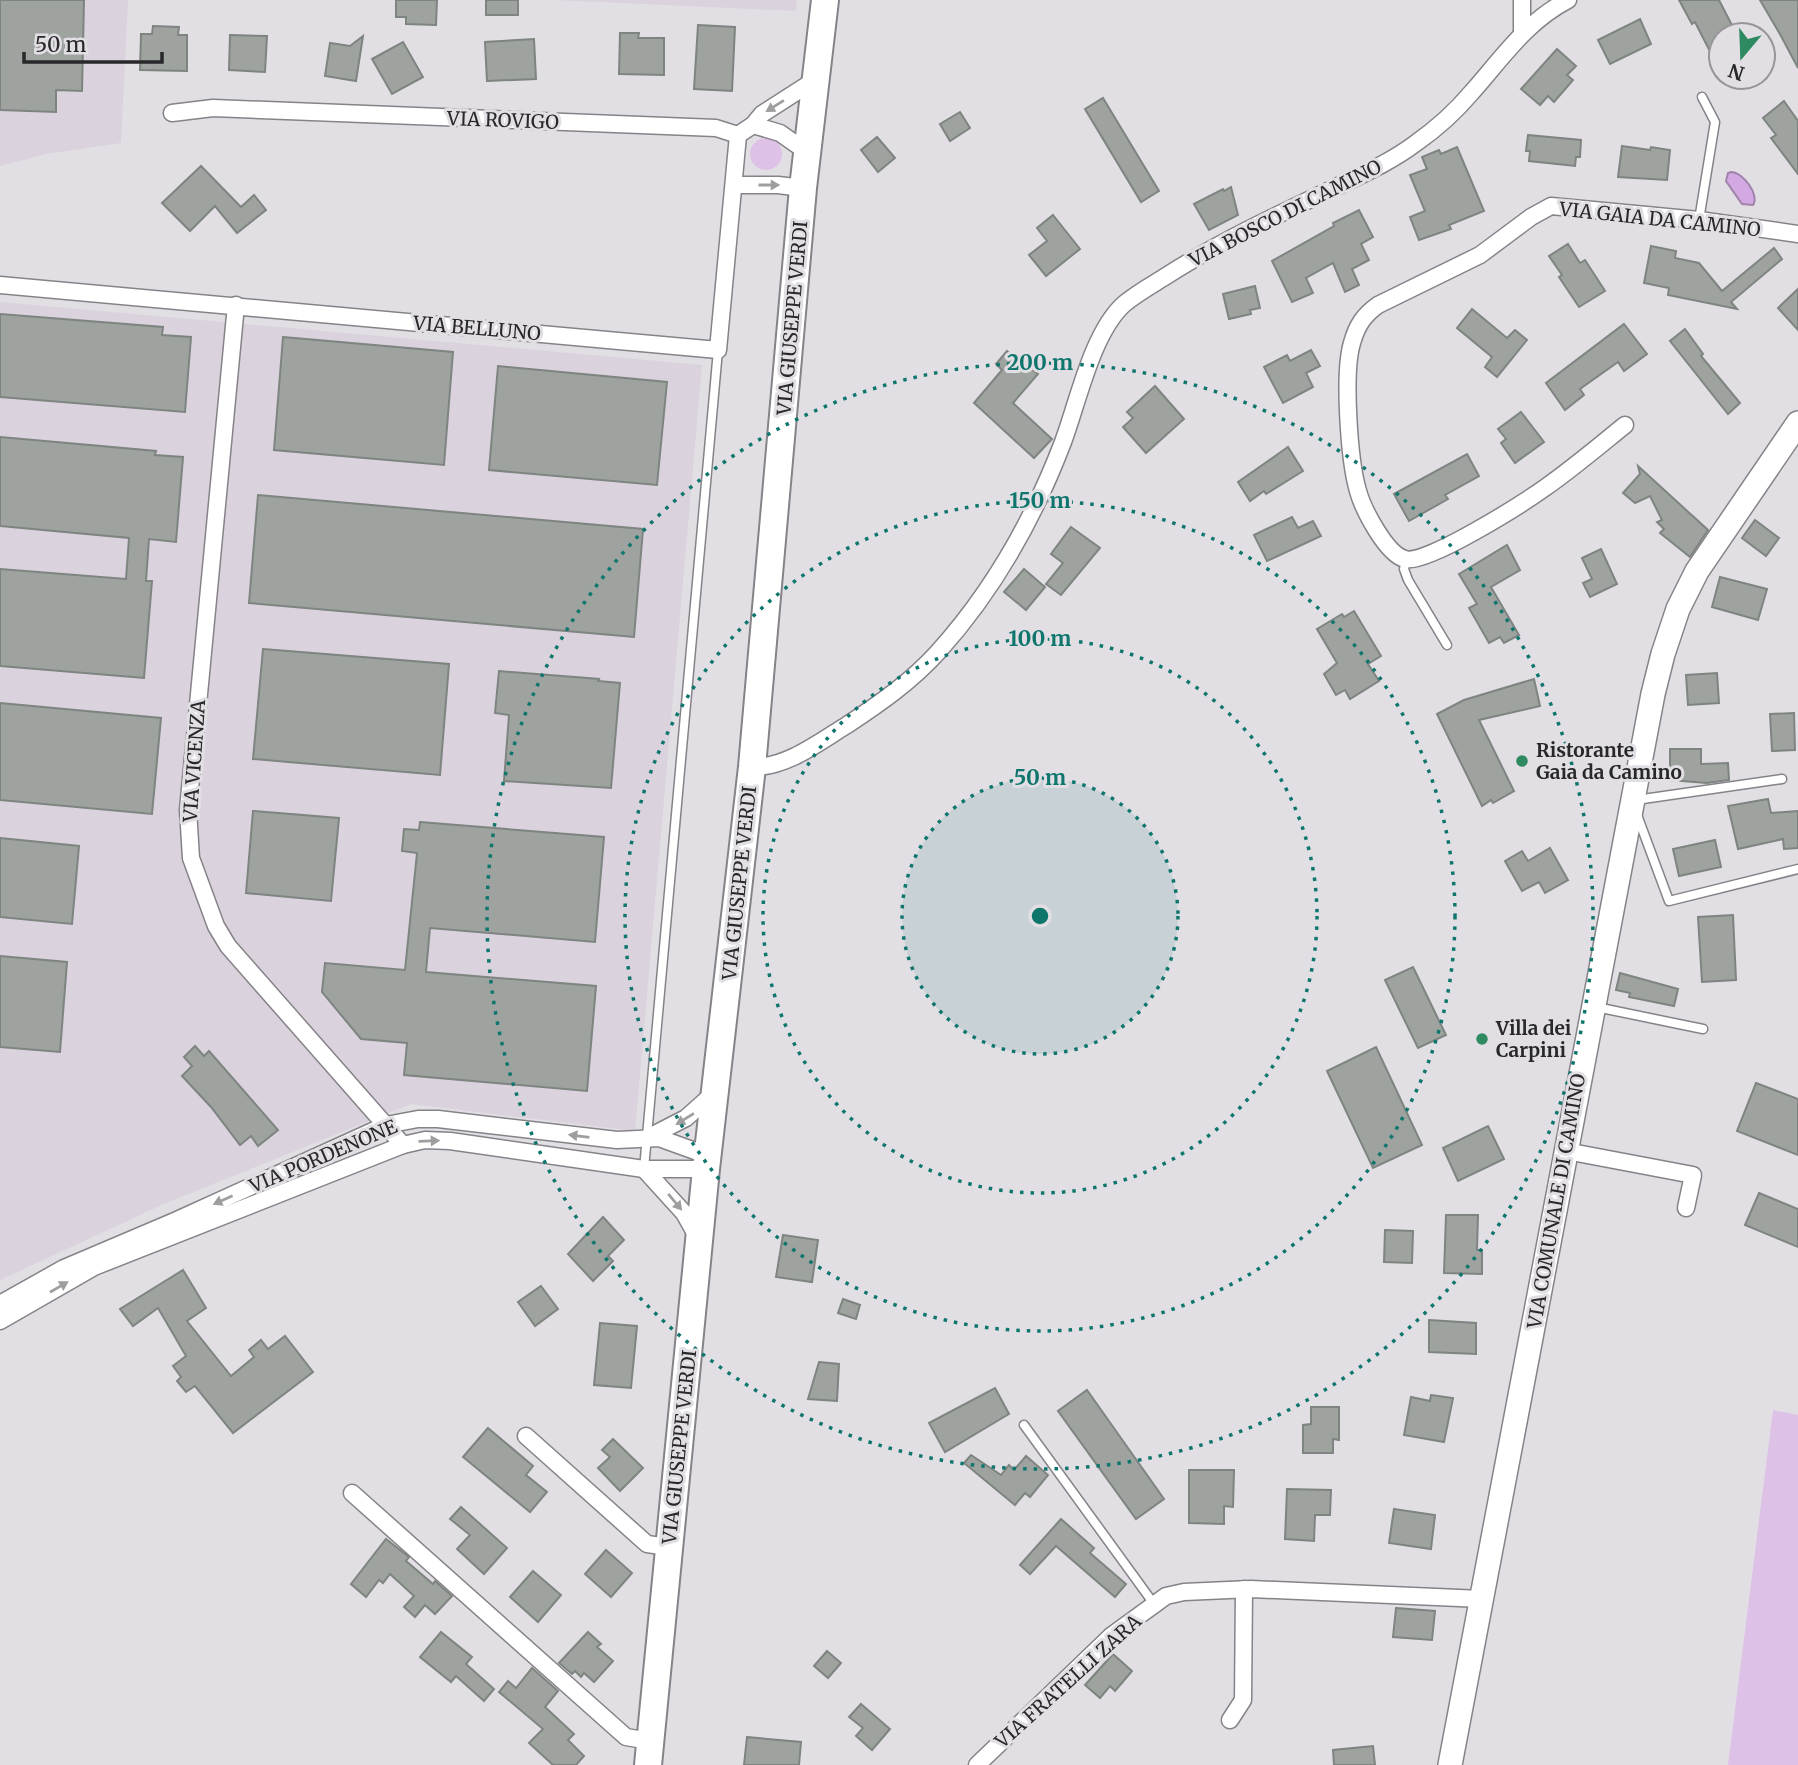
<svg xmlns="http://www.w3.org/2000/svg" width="1798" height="1765" font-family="Merriweather,serif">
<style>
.built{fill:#dad2dd}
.green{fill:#ddc1e7}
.water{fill:#d3a9e3;stroke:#a082ab;stroke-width:2}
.building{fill:#9ea3a0;stroke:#7e8480;stroke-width:2}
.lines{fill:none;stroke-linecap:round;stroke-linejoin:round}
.lane-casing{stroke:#868388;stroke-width:11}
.street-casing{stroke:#868388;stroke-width:19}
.secondary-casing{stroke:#868388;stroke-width:26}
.primary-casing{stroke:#868388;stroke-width:30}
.lane{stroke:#fff;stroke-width:8}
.street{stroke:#fff;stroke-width:16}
.secondary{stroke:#fff;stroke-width:23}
.primary{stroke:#fff;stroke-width:26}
.oneway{fill:#9e9e9f}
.ring{fill:none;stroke:#0f766e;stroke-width:3.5;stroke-dasharray:3.5 7}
.poi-dot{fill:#2e8a61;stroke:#e2dfe4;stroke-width:2.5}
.labels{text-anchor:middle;stroke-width:6;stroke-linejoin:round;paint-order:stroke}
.street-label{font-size:19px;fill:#282729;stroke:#e2dfe4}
.poi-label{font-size:19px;font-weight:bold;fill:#282729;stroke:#e2dfe4;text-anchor:start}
.centre{fill:#0f766e;stroke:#e2dfe4;stroke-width:3.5}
.ring-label{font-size:21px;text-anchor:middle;font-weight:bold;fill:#0f766e;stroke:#e2dfe4;stroke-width:6;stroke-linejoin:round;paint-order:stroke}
</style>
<rect width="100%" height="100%" fill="#e2dfe4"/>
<g class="built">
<polygon points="0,0 128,0 121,143 46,154 0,166"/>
<polygon points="555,0 797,0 796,11"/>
<polygon points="0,302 702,365 635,1131 411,1104 166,1203 0,1280"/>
</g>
<g class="green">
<circle cx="766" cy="154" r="16"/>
<polygon points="1773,1410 1798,1415 1798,1765 1728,1765"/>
</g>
<path class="water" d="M 1731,172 C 1743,172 1760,195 1753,205 L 1742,204 L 1726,181 L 1728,173 Z"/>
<g class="building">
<polygon points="0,0 84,0 82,91 56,90 56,112 0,110"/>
<polygon points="396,0 437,0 436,25 406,24 406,17 396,17"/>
<rect x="486" y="0" width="32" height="15"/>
<polygon points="1679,0 1719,0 1737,35 1721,35 1721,73 1695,22 1692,24"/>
<polygon points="1760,0 1798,0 1798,68 1781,36"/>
<polygon points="1640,19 1651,44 1610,64 1598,40"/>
<polygon points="698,25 735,27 732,91 694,89"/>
<polygon points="153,26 179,27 178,35 187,35 187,71 140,70 141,34 152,34"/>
<polygon points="620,33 639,33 638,38 664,38 664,75 619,74"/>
<polygon points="230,35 267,36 265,72 229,70"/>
<polygon points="363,36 356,81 325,76 330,43 350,46"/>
<polygon points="534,39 536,79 487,81 485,42"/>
<polygon points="403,42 423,77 392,94 372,59"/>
<polygon points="1557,49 1576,66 1567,75 1573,80 1554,102 1548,96 1540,105 1521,89"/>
<polygon points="1103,98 1159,191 1141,202 1085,109"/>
<polygon points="1784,101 1798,121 1798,174 1771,138 1776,135 1763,118"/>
<polygon points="960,112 970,128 950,141 940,124"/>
<polygon points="1528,135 1581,140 1580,157 1576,157 1575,166 1529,161 1530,151 1526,151"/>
<polygon points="877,137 895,158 878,172 861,150"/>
<polygon points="1622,146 1650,150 1651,147 1670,150 1667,180 1618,177"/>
<polygon points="1457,147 1484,211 1449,225 1451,229 1419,240 1410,217 1425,211 1410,175 1427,169 1422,157 1439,150 1441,154"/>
<polygon points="201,166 241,207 254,195 266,210 237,233 215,206 190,231 162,203"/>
<polygon points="1231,187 1238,215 1209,230 1194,204 1223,189 1224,191"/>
<polygon points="1359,210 1373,237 1361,244 1369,260 1352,269 1359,285 1345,292 1333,263 1306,278 1313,293 1292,302 1272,261 1334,226 1333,223"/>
<polygon points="1053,215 1080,249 1046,276 1029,255 1047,241 1037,228"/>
<polygon points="1568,244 1580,263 1585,260 1605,291 1579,307 1559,277 1562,275 1549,256"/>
<polygon points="1651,246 1676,251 1675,258 1699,263 1722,291 1774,248 1782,259 1731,302 1737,309 1668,295 1669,288 1644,283"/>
<polygon points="1255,286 1260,308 1250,310 1251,314 1229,319 1223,294"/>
<polygon points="1798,289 1798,330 1778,308"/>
<polygon points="1472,309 1507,338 1515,330 1527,340 1497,377 1485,367 1492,357 1457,328"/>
<polygon points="0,314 163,327 162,335 191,337 185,412 0,397"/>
<polygon points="1624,324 1647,354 1624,371 1618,362 1580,389 1584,395 1565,410 1546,383"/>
<polygon points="1685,329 1703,354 1701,356 1740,403 1728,414 1670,341"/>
<polygon points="283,337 453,352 444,465 274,450"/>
<polygon points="1311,350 1320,366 1306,373 1313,387 1283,403 1264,367 1287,355 1290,361"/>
<polygon points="1007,351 1017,360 1023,353 1035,363 1030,368 1038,374 1013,403 1052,439 1034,458 974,403 1002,370 996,364"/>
<polygon points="498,366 667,382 657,485 489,470"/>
<polygon points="1155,386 1184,419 1146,453 1123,427 1133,418 1127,412"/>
<polygon points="1521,412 1544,442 1515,463 1501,443 1506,439 1498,429"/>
<polygon points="0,437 156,451 155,455 183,457 176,542 149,539 146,581 152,581 144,678 0,666 0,569 126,579 129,538 0,526"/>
<polygon points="1288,447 1303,471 1266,494 1264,491 1250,501 1238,482"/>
<polygon points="1467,454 1479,476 1445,495 1448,499 1409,521 1394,494"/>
<polygon points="1638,466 1708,530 1690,557 1660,533 1664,529 1657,522 1662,520 1650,496 1635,503 1623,493 1640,474"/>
<polygon points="258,495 643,529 634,637 249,603"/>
<polygon points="1292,517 1298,528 1313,521 1321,536 1267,561 1254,535"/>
<polygon points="1755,520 1779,538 1766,556 1742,538"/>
<polygon points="1071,527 1100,548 1061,595 1046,584 1063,563 1051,554"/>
<polygon points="1507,545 1520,570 1491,587 1519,635 1504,643 1500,637 1489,643 1469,608 1477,604 1459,574"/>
<polygon points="1601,549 1617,584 1590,597 1583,583 1592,579 1582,558"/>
<polygon points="1024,569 1045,587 1026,610 1004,592"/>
<polygon points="1720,577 1767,589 1758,620 1712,607"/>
<polygon points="1354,611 1381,656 1368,664 1379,681 1350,699 1345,690 1336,695 1324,674 1337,663 1317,629 1342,614 1344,617"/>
<polygon points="263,649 449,664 440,775 253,759"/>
<polygon points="499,671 599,679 598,681 620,683 611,788 504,781 509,715 495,713"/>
<polygon points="1717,673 1719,703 1688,705 1686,675"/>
<polygon points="1534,679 1540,706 1479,720 1514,791 1493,803 1491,800 1482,806 1437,714 1464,700"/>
<polygon points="0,703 161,718 152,814 0,800"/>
<polygon points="1794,713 1795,750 1772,751 1770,714"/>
<polygon points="1670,749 1701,749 1701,764 1728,763 1729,780 1707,783 1670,780"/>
<polygon points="1768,799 1771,813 1798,811 1798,848 1784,849 1783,839 1738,849 1728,806"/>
<polygon points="253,811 339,818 331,901 246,893"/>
<polygon points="420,822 604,837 595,942 430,928 426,972 596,986 587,1091 404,1075 407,1043 361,1039 322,992 325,963 405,970 417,853 402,851 404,829 419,830"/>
<polygon points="0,838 79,846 72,924 0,917"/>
<polygon points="1715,840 1721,867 1679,876 1673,849"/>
<polygon points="1550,848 1568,880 1545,893 1539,882 1522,891 1505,861 1522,851 1528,861"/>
<polygon points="1733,915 1736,980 1702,982 1698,917"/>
<polygon points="0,956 67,962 60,1052 0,1047"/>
<polygon points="1413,967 1446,1035 1418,1048 1385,980"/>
<polygon points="1620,973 1678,989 1674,1006 1629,997 1630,993 1616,990"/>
<polygon points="195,1046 204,1056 209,1051 278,1130 258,1146 251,1136 240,1145 211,1107 182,1076 192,1066 184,1057"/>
<polygon points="1376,1047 1422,1145 1373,1168 1327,1071"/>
<polygon points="1756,1083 1798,1099 1798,1155 1737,1131"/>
<polygon points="1488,1126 1504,1159 1458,1181 1443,1148"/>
<polygon points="1759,1193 1798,1209 1798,1247 1745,1225"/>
<polygon points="1446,1215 1478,1215 1477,1250 1482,1250 1482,1274 1444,1273"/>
<polygon points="603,1217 624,1240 608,1256 613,1261 593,1281 568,1254"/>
<polygon points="1385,1230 1413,1231 1412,1263 1384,1262"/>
<polygon points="783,1235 818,1240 812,1282 776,1277"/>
<polygon points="183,1270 206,1308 187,1321 231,1376 254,1357 249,1350 261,1340 268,1349 285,1336 313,1372 233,1433 195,1386 186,1392 177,1381 181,1377 173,1366 186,1356 158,1308 133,1326 120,1309"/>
<polygon points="541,1286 558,1309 535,1326 518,1302"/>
<polygon points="843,1299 860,1305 856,1319 838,1313"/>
<polygon points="1429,1320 1476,1323 1476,1354 1429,1352"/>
<polygon points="600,1323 637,1326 631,1388 594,1385"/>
<polygon points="819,1362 839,1364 837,1401 808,1399"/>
<polygon points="995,1388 1009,1414 945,1452 929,1423"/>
<polygon points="1087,1390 1164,1499 1136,1519 1058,1411"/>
<polygon points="1431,1395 1453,1398 1444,1442 1404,1435 1411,1397 1430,1401"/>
<polygon points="1311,1407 1339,1407 1339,1440 1333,1439 1333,1453 1303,1453 1303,1425 1311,1424"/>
<polygon points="488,1428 533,1466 526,1475 547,1492 530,1512 463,1457"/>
<polygon points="613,1439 643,1468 620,1491 598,1468 610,1457 602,1450"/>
<polygon points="971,1455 1001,1475 1009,1465 1014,1470 1026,1456 1048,1475 1030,1497 1025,1493 1015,1505 964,1463"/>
<polygon points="1189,1470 1234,1470 1233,1507 1224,1506 1224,1524 1189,1523"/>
<polygon points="1287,1489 1331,1490 1330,1515 1315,1515 1314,1541 1285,1539"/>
<polygon points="461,1507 507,1548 484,1574 457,1549 470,1535 450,1519"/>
<polygon points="1394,1509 1435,1515 1431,1549 1389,1543"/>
<polygon points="1061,1519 1094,1548 1090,1553 1126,1584 1115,1597 1056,1546 1030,1574 1020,1565"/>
<polygon points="386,1539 409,1557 406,1561 433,1584 435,1581 452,1596 435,1614 425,1605 415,1617 404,1607 414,1596 390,1574 383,1583 379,1580 366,1597 351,1584"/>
<polygon points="606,1550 632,1573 611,1597 585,1574"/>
<polygon points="533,1571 561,1595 538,1622 510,1597"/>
<polygon points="1396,1608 1435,1611 1432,1640 1393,1637"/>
<polygon points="441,1632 472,1657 466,1664 494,1689 484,1701 456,1676 451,1682 420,1657"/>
<polygon points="588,1632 601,1644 597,1647 613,1661 594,1682 584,1673 581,1677 575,1671 572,1674 559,1663"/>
<polygon points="827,1651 841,1663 828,1678 814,1666"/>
<polygon points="1113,1654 1132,1671 1115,1691 1110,1686 1100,1698 1085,1685"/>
<polygon points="532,1668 558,1691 545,1707 574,1734 568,1740 584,1756 576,1765 553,1765 529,1743 543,1729 499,1692 508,1681 516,1688"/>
<polygon points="861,1704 890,1729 872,1750 856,1736 863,1728 849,1717"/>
<polygon points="747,1737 801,1742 799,1765 744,1765"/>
<polygon points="1373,1746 1375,1765 1334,1765 1333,1750"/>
</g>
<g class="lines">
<g class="lane-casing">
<g id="lane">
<polyline points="1699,220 1715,122 1702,97"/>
<polyline points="1406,560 1404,569 1408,580 1447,645"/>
<polyline points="1636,800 1782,779"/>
<polyline points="1637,815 1669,901 1798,869"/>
<polyline points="1596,1007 1703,1029"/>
<polyline points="644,1169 718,350"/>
<polyline points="1024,1425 1154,1604"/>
</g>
</g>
<g class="street-casing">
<g id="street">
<polyline points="1522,33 1522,0"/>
<polyline points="172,113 213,108 716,128 738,135"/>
<polyline points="753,125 780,133 807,152"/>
<polyline points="738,135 753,125 762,114 815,80"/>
<polyline points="734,185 778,185 803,188"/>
<polyline points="0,285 718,350 738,135"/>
<polyline points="236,305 188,810 191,858 216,926 228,946 403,1145"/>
<path d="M 1625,425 C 1599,446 1573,468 1546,487 C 1525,502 1425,566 1405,559 C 1386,554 1363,509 1358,491 C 1349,460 1343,373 1352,343 C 1357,325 1364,315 1378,305 L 1480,255 L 1531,217 L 1551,206 L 1699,220 L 1798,234"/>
<path d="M 752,767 C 786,768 819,742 847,725 C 879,704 912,681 938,652 C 993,591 1034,518 1063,442 C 1078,402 1092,333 1124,304 C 1136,294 1150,286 1163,278 C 1217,243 1275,216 1334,188 C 1361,175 1391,162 1416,143 C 1436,129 1456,111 1472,92 C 1502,58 1527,21 1568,0"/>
<polyline points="649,1137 686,1118 714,1093"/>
<polyline points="1566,1151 1693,1175 1686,1208"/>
<polyline points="644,1169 684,1213 698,1238"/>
<polyline points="0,1304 64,1268 177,1220 386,1125 418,1119 438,1119 617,1140 659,1138 709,1156"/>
<polyline points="0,1321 94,1267 403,1145 425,1140 450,1141 644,1169 706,1169"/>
<polyline points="526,1436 647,1544 669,1547"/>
<polyline points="352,1493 626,1737 650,1741"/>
<polyline points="1230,1720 1243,1700 1244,1589"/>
<polyline points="977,1765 1111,1636 1166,1596 1184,1592 1251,1589 1482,1599"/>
</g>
</g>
<g class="secondary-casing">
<polyline id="secondary" points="1450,1765 1653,694 1663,654 1678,609 1697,571 1798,423"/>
</g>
<g class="primary-casing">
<polyline id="primary" points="648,1765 706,1169 752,767 803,188 825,0"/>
</g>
<use href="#lane" class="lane"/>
<use href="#street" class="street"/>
<use href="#secondary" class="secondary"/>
<use href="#primary" class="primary"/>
</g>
<defs><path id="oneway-solid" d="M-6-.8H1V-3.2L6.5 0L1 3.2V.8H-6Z" transform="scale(1.75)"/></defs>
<g class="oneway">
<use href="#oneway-solid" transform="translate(775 106) rotate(148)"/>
<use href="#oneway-solid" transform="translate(769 185)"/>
<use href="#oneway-solid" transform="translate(685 1119) rotate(148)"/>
<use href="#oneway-solid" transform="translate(579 1136) rotate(-173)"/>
<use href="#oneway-solid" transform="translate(429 1141) rotate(-2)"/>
<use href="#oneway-solid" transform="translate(223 1200) rotate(156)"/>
<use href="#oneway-solid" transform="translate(675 1202) rotate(50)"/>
<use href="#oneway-solid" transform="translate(59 1287) rotate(-30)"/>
</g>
<circle cx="1040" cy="916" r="138" fill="#0f766e" fill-opacity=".12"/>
<g class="ring">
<circle cx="1040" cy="916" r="138"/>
<circle cx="1040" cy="916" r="277"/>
<circle cx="1040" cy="916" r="415"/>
<circle cx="1040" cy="916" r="553"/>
</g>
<g class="poi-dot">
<circle cx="1522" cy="761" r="7"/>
<circle cx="1482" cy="1039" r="7"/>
</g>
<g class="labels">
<g class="street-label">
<text transform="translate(503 120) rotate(2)" y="7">VIA ROVIGO</text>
<text transform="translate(1285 213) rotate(-27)" y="7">VIA BOSCO DI CAMINO</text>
<text transform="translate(1660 219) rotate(6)" y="7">VIA GAIA DA CAMINO</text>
<text transform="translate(792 318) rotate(-85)" y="7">VIA GIUSEPPE VERDI</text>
<text transform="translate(477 328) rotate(5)" y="7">VIA BELLUNO</text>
<text transform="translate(194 761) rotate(-86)" y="7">VIA VICENZA</text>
<text transform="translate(739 883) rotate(-84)" y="7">VIA GIUSEPPE VERDI</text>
<text transform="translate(323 1156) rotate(-23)" y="7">VIA PORDENONE</text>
<text transform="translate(1556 1201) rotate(-80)" y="7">VIA COMUNALE DI CAMINO</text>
<text transform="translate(679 1447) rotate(-84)" y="7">VIA GIUSEPPE VERDI</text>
<text transform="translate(1068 1681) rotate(-42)" y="7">VIA FRATELLI ZARA</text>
</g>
<g class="poi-label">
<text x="1536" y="757">Ristorante<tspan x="1536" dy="22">Gaia da Camino</tspan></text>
<text x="1496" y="1035">Villa dei<tspan x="1496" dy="22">Carpini</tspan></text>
</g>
</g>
<circle cx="1040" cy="916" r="10" class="centre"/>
<g class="ring-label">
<text x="1040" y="370">200 m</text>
<text x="1040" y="508">150 m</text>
<text x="1040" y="646">100 m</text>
<text x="1040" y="785">50 m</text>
</g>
<g transform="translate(1742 56) rotate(199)"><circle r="33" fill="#e2dfe4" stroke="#989599" stroke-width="2"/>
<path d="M0-5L12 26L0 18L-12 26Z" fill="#2e8a61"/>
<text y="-10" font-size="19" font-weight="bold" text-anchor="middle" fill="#282729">N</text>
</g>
<path d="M24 52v10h138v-10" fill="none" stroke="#282729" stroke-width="3.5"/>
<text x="35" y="52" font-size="21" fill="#282729" stroke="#e2dfe4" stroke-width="5" paint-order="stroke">50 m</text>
</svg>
